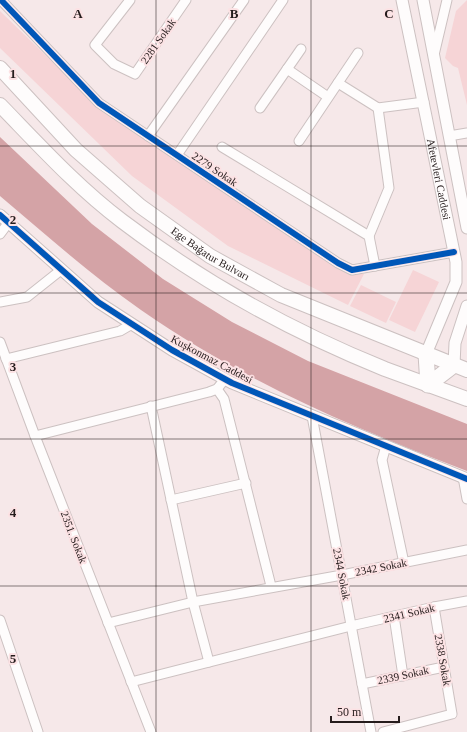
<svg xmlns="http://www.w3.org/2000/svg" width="467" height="732" font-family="'Times New Roman',serif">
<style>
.green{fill:#f6d4d6}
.water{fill:#d4a3a6}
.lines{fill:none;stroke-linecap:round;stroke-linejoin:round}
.minor-casing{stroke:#ccc1c1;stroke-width:11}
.tertiary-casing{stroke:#ccc1c1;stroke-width:13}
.primary-casing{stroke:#ccc1c1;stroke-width:16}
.trunk-casing{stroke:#ccc1c1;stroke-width:17}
.minor{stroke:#fefcfc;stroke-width:9}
.tertiary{stroke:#fefcfc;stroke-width:11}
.primary{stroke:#fefcfc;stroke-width:14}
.trunk{stroke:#fefcfc;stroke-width:15}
.cycleway-casing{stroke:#fce2e4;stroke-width:8}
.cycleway{stroke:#0057b8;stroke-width:6}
.grid{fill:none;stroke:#251c1c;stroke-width:1;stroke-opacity:0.55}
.labels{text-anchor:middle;stroke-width:4;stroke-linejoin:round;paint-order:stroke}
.street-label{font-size:11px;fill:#251c1c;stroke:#fce2e4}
.grid-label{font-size:13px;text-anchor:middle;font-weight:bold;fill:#251c1c;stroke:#fce2e4;stroke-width:4;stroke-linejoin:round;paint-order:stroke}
</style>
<rect width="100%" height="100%" fill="#f6e8e9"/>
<g class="green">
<polygon points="467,0 467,105 458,68 453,66 445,58 456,11"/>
<polygon points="0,11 102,110 347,272 364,274 348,305 228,246 132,176 0,48"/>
<polygon points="413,270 439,282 415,332 389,320"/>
<polygon points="361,285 396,302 386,323 350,306"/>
</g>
<path class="water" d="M 0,137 L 92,224 L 163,279 L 232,322 L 308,361 L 467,424 L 467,471 C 353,428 241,380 141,310 C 91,275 46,235 0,196 Z"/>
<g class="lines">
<g class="minor-casing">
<g id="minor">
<polyline points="1,0 99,103 338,263 352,270 454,252"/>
<polyline points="130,0 95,45 114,64 135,74 186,0"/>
<polyline points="434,55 447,0"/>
<polyline points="287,69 328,97"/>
<polyline points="338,83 378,108 424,102"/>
<polyline points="260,108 301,49"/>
<polyline points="148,136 244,0"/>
<polyline points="449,136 467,133"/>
<polyline points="299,141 358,53"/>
<polyline points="222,147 369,236 375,266"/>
<polyline points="177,155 283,0"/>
<polyline points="0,234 9,222"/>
<polyline points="369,236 389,188 378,108"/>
<polyline points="0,302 27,297 61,270"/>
<polyline points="0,342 35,436 151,732"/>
<polyline points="6,359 120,331 132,324"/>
<polyline points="217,389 224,399 271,586"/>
<polyline points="151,406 193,602 209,662"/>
<polyline points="312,416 371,732"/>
<polyline points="35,436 209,392 217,389 225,379"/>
<polyline points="386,446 382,460 404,563"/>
<polyline points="463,477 467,499"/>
<polyline points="171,500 246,483"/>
<polyline points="394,616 403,676"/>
<polyline points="0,620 38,732"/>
<polyline points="108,623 193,602 342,575 467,550"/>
<polyline points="131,682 351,626 434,607 467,601"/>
<polyline points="362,684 444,667"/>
<polyline points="383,732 452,714 434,607"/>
</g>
</g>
<g class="tertiary-casing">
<g id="tertiary">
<path id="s1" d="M 402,0 L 456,262 L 456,282 L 426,354"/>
<polyline points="423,0 467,228"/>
<polyline points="0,215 98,302 172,350 232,383 467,479"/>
<polyline points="454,365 455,343 467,306"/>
</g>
</g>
<g class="primary-casing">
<g id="primary">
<path id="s2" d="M 0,68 L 76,150 L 140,206 L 210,256 L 281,295 L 467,370"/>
<path d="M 0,105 C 39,145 77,187 122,221 C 201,281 293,332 385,369 C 412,379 440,389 467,399"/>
</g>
</g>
<g class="trunk-casing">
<polyline id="trunk" points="426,354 428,385 454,365"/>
</g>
<use href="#minor" class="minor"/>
<use href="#tertiary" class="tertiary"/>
<use href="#primary" class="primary"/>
<use href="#trunk" class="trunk"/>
<g class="cycleway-casing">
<g id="cycleway">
<polyline points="1,0 99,103 338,263 352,270 454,252"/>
<polyline points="0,215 98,302 172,350 232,383 467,479"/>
</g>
</g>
<use href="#cycleway" class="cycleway"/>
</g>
<path class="grid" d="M 156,0 L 156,732M 311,0 L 311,732M 0,146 L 467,146M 0,293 L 467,293M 0,439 L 467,439M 0,586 L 467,586"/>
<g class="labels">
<g class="street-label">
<text transform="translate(158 41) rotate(-55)" y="4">2281 Sokak</text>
<text transform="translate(215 169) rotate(34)" y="4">2279 Sokak</text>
<text dy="4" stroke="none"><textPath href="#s1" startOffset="183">Afetevleri Caddesi</textPath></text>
<text dy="4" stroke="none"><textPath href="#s2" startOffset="282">Ege Bağatur Bulvarı</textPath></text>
<text transform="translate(212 359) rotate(28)" y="4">Kuşkonmaz Caddesi</text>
<text transform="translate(74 537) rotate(69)" y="4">2351. Sokak</text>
<text transform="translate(381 567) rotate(-11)" y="4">2342 Sokak</text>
<text transform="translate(342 574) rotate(79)" y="4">2344 Sokak</text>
<text transform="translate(409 613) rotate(-13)" y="4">2341 Sokak</text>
<text transform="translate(443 660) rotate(80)" y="4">2338 Sokak</text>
<text transform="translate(403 675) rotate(-12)" y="4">2339 Sokak</text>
</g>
</g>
<g class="grid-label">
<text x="78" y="18">A</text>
<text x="234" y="18">B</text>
<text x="389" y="18">C</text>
<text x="13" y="78">1</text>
<text x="13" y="224">2</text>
<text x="13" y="371">3</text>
<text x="13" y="517">4</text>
<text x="13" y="663">5</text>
</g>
<path d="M331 716v6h68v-6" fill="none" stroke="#251c1c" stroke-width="2"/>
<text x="337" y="716" font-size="12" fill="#251c1c" stroke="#fce2e4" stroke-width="3" paint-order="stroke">50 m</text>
</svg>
